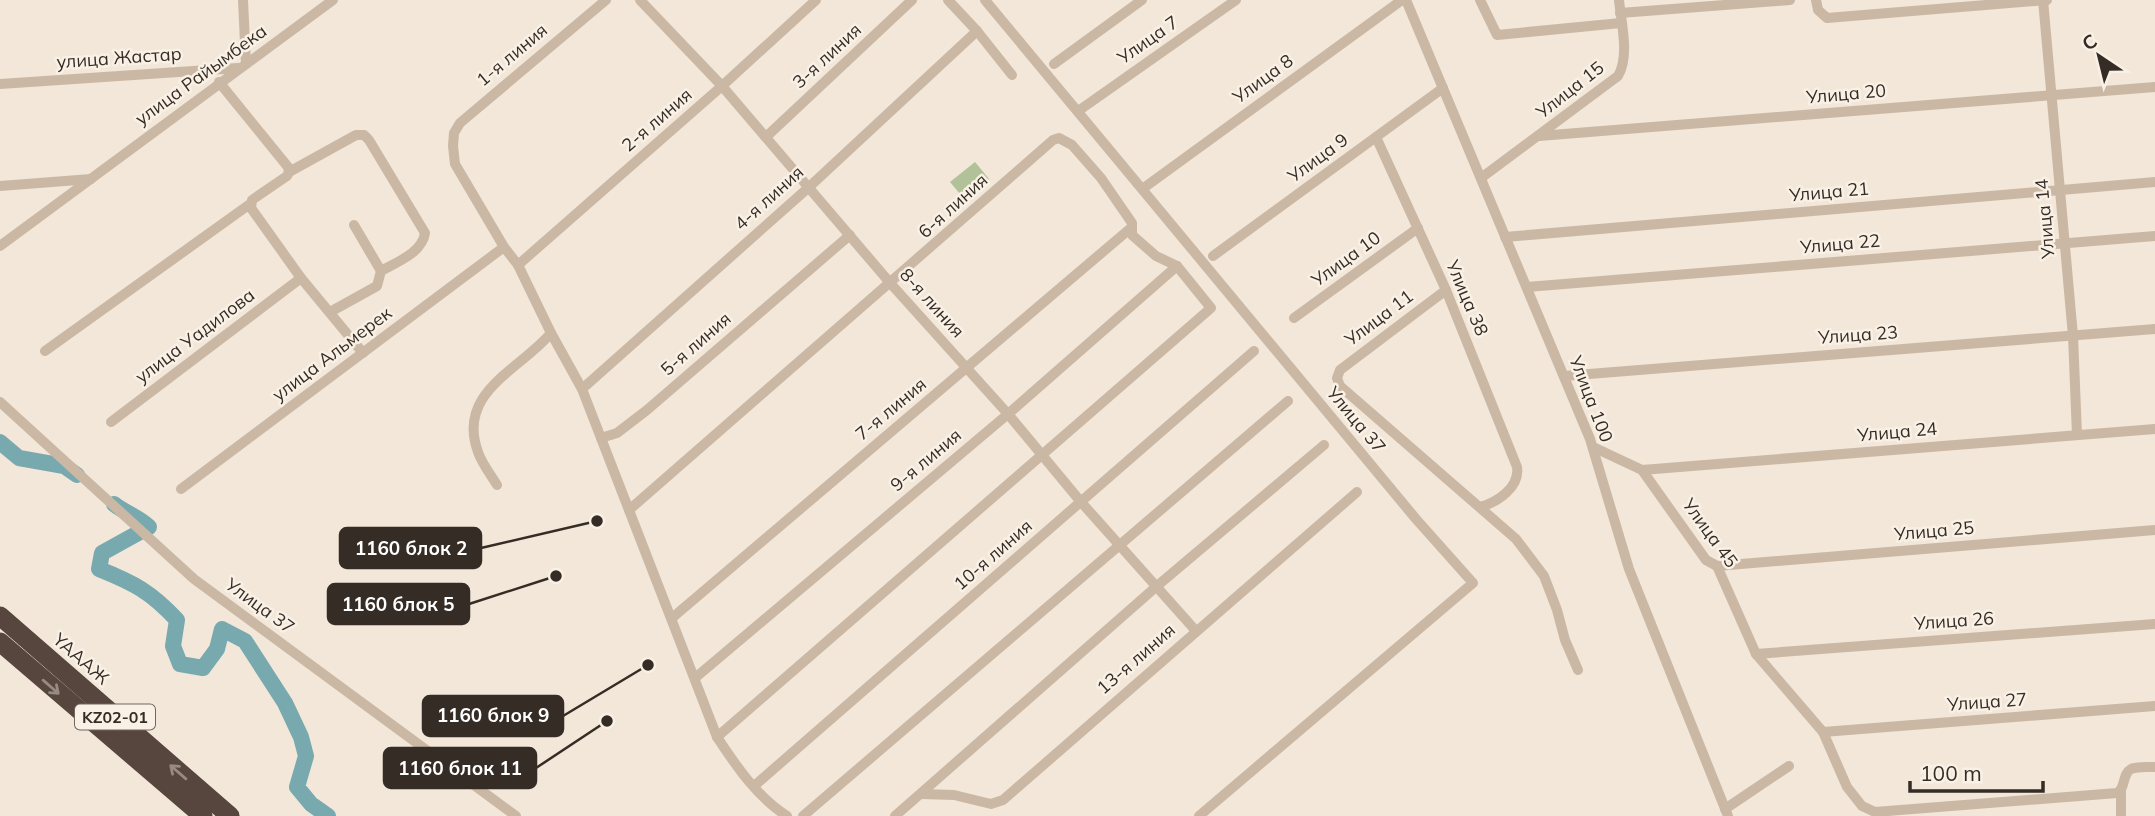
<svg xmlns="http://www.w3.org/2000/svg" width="2155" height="816" font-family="Mulish,sans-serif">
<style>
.green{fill:#b1c198}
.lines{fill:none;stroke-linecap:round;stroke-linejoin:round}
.river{stroke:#77a9af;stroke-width:16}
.minor{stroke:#cab8a4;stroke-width:10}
.motorway{stroke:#56463d;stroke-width:19}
.oneway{stroke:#978a80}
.labels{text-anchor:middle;stroke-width:5;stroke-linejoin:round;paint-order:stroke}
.shield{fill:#f9f1e5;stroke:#70675f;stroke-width:2}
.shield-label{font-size:16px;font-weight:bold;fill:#352c26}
.street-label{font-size:18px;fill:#352c26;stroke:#f9f1e5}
.leader{fill:none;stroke:#352c26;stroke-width:2.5}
.callout-dot{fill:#352c26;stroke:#f9f1e5;stroke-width:2.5}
.callout{fill:#352c26;stroke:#352c26;stroke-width:2.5}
.callout-label{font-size:19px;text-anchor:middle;font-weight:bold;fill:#fff}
</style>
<rect width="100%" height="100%" fill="#f2e7d8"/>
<polygon class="green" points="975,162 989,179 965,200 950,182"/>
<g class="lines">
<g class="river">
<polyline points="0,442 19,458 64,466 77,475"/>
<path d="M 114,504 C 125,513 139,517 149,527 L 102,553 L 99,569 C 134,583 151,592 177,620 L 173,646 L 180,664 L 203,668 L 217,649 L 222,629 L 245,641 L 285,703 L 301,737 L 306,756 L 297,787 L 311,804 L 328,816"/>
</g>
<g class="minor">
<polyline points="243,0 246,64"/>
<polyline points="606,0 460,123 454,133 453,146 455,164 504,247 518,265 551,333 582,389 601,438 617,433 647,410 850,235"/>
<polyline points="640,0 722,86 891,284 1008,414 1081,502 1196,631"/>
<polyline points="948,0 977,31 1012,75"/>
<polyline points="985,0 1416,519 1473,583 1199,816"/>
<polyline points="1406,0 1590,439 1629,569 1728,816"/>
<polyline points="1480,0 1497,35 1621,23"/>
<polyline points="1816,0 1818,10 1827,18 2047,0"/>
<polyline points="2043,0 2073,336 2077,435"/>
<polyline points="1620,13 1790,0"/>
<polyline points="1054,64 1142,0"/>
<polyline points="219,82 288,167 289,172 287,176 252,200 251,208 301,278 363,353"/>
<polyline points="0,84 238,68"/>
<polyline points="1081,109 1236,0"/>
<polyline points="1539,136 2155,87"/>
<polyline points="766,137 912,0"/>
<path d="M 1376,137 L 1446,290 L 1517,467 C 1520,487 1498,502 1480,507"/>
<path d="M 289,172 L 356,135 L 364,135 L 369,140 L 425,233 C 422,253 397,262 381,271 L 377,286 L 330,312"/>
<path d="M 1481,178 L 1618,76 C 1630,56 1621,22 1619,0"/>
<polyline points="0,186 91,179"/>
<polyline points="1145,187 1402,0"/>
<polyline points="354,225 381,271"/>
<polyline points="1505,237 2155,182"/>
<polyline points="0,246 333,0"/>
<polyline points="1213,256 1443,88"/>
<polyline points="518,265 722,86 816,0"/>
<polyline points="1527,287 2155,236"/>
<polyline points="1446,290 1340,370 1337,378 1340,386 1516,539 1544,576 1557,610 1565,640 1578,670"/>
<polyline points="1294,318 1418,228"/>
<polyline points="45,351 250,204"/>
<polyline points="1564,376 2155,329"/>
<polyline points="582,389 808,188 977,31"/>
<polyline points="0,402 194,579 516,816"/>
<polyline points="111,422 301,278"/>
<path d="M 601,438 L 717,737 C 736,766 758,798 787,816"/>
<path d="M 1593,447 L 1642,470 L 1706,560 L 1717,566 L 1756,654 L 1823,732 L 1847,787 L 1862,806 L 1875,812 L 2117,793 C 2126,788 2122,774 2131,769 C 2137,766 2148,767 2155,767"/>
<polyline points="1642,470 2155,429"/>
<path d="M 497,485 C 491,475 482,464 478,452 C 456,392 520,370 551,333"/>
<polyline points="181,489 504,247"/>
<polyline points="629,510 1053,140 1059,138 1072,145 1101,178 1132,223 1132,235 1156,256 1177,266 1211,308 717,737"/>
<polyline points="1717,566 2155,530"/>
<polyline points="672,618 1132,227"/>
<polyline points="1756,654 2155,624"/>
<polyline points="695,678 1008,414 1177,266"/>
<polyline points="1823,732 2155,706"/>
<polyline points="754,786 1254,351"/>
<polyline points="2121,792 2121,816"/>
<polyline points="921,794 954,795 991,804 1003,800 1357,492"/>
<polyline points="1725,809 1789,766"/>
<polyline points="803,816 1288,401"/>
<polyline points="895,816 1157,586 1324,445"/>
</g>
<g class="motorway">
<polyline points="0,616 230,816"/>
<polyline points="0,642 203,816"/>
</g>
</g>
<defs><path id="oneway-shaft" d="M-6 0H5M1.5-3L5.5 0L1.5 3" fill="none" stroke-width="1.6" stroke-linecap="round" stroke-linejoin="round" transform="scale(1.75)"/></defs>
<g class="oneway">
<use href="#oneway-shaft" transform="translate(51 687) rotate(41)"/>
<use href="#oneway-shaft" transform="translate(178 772) rotate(-139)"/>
</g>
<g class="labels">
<rect class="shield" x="75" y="704.5" width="80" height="25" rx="5"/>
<g class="shield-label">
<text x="115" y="723">KZ02-01</text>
</g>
<g class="street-label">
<text transform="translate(1148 40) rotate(-35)" y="6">Улица 7</text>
<text transform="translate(512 55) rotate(-40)" y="6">1-я линия</text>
<text transform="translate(827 56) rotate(-43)" y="6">3-я линия</text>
<text transform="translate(119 58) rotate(-4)" y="6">улица Жастар</text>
<text transform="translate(201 75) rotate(-36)" y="6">улица Райымбека</text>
<text transform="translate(1263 79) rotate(-36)" y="6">Улица 8</text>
<text transform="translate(1570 90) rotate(-38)" y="6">Улица 15</text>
<text transform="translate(1846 94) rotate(-5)" y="6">Улица 20</text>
<text transform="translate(657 120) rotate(-41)" y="6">2-я линия</text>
<text transform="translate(1318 158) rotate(-36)" y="6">Улица 9</text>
<text transform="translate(1829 192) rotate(-5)" y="6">Улица 21</text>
<text transform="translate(769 198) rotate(-42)" y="6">4-я линия</text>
<text transform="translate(953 206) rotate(-42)" y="6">6-я линия</text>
<text transform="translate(2045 219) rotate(-95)" y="6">Улица 14</text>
<text transform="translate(1840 244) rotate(-5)" y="6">Улица 22</text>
<text transform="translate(1346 259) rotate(-36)" y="6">Улица 10</text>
<text transform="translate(1467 298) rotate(67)" y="6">Улица 38</text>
<text transform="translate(932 303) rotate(48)" y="6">8-я линия</text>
<text transform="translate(1379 318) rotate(-37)" y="6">Улица 11</text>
<text transform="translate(1858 335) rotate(-4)" y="6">Улица 23</text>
<text transform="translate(195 336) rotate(-37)" y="6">улица Уадилова</text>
<text transform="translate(696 344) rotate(-41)" y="6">5-я линия</text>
<text transform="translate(332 354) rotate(-37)" y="6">улица Альмерек</text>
<text transform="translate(1591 399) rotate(69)" y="6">Улица 100</text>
<text transform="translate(891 409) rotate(-40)" y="6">7-я линия</text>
<text transform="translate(1356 420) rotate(50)" y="6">Улица 37</text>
<text transform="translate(1897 432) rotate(-5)" y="6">Улица 24</text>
<text transform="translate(926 460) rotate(-40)" y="6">9-я линия</text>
<text transform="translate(1934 531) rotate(-5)" y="6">Улица 25</text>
<text transform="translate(1710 533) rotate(54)" y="6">Улица 45</text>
<text transform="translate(993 555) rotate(-41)" y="6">10-я линия</text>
<text transform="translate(260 606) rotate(36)" y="6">Улица 37</text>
<text transform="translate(1954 621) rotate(-4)" y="6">Улица 26</text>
<text transform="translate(81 659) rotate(41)" y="6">ҮАААЖ</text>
<text transform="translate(1136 659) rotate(-41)" y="6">13-я линия</text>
<text transform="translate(1987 702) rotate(-4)" y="6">Улица 27</text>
</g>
</g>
<path class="leader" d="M597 521L481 548M556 576L469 604M648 665L563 716M607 721L536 768"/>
<g class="callout-dot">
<circle cx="597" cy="521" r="7"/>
<circle cx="556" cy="576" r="7"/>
<circle cx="648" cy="665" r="7"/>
<circle cx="607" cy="721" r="7"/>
</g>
<g class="callout">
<rect x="340" y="528" width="141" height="40" rx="7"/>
<rect x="328" y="584" width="141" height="40" rx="7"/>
<rect x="423" y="696" width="140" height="40" rx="7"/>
<rect x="384" y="748" width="152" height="40" rx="7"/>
</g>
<g class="callout-label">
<text x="411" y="555">1160 блок 2</text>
<text x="398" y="611">1160 блок 5</text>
<text x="493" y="722">1160 блок 9</text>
<text x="460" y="775">1160 блок 11</text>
</g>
<g transform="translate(2099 56) rotate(325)" stroke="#f9f1e5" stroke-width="5" paint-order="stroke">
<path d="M0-5L12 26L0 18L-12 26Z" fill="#352c26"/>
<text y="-10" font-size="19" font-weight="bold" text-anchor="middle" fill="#352c26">С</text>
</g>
<path d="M1910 781v10h133v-10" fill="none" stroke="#352c26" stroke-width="3.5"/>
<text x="1920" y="781" font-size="21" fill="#352c26" stroke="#f9f1e5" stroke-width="5" paint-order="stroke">100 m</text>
</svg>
